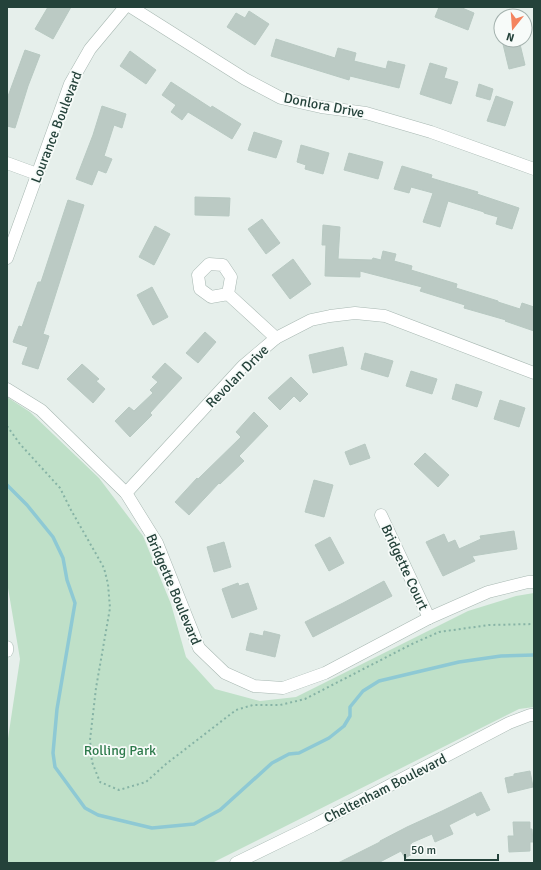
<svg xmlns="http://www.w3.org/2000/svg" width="541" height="870" font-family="Signika,sans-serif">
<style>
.green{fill:#bfe0c8}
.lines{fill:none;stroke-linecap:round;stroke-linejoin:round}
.stream{stroke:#8ec9d4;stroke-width:3.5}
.building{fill:#bbcac4;stroke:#b8c9c2}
.minor-casing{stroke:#a8b8b2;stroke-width:13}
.path{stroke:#86b3a5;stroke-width:2;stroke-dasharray:2 3;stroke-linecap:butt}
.minor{stroke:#fff;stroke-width:12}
.labels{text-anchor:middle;stroke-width:3.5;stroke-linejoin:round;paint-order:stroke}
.street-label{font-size:14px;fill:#24423a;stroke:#f7fbf9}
.park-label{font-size:14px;fill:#2d7a4b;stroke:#f7fbf9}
</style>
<rect width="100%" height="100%" fill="#e6efeb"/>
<polygon class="green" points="7,397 30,412 99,478 143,536 171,604 186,657 215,689 260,701 296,697 468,611 516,596 534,593 534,707 519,709 212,863 7,863 7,745 20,659 7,582"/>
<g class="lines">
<polyline class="stream" points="7,485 27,505 53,537 63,558 67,580 75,603 57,709 53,753 55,767 85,808 98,815 152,828 194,824 220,810 272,763 289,754 299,753 329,738 344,726 350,716 350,707 363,691 379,681 459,662 501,656 534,655"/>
</g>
<g class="building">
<polygon points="48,7 71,7 53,39 35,29"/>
<polygon points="439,7 460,7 474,13 468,30 435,17"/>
<polygon points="249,11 269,24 255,45 227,27 236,13 245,18"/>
<polygon points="276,39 335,58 338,48 356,53 354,61 386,69 388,61 405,65 399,88 350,76 349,80 271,56"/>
<polygon points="502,40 519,40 525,65 509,69"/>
<polygon points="25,50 40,55 28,86 15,128 7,126 7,99"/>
<polygon points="130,51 156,70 146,84 120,66"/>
<polygon points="430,63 447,68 444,78 458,82 451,104 420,94"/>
<polygon points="171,82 211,108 212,106 241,124 232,139 188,112 182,120 171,112 176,105 162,95"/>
<polygon points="479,84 493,89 490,100 476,96"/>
<polygon points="496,96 513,102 505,126 487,121"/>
<polygon points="102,106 126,114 122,128 114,125 104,156 112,159 106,173 98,170 92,185 76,179 93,135"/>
<polygon points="254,132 282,141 276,158 248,150"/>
<polygon points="301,145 329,153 323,174 305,169 306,165 297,162"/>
<polygon points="349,153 383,162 378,179 344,170"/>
<polygon points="402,166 432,175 431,178 478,192 477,194 519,208 512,229 496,224 498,217 484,213 484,212 448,201 440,227 423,222 433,193 411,187 409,193 394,189"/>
<polygon points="195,197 230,198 229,216 195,215"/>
<polygon points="68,200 84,205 43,334 49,336 38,369 22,364 28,347 13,342 19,326 22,327 38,282 41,282"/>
<polygon points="262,219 280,243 266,254 248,229"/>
<polygon points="323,225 340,227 338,259 372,260 373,258 381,260 383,251 396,254 394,261 412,266 411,270 457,284 456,288 498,301 498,302 520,309 522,303 534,307 534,331 505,321 506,320 464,308 465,305 420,291 422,287 360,271 360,277 325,276 326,245 322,245"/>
<polygon points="155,226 170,234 154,265 139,257"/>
<polygon points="293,259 311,284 290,299 272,275"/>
<polygon points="152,287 168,317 153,325 137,295"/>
<polygon points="205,332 216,342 198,363 186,353"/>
<polygon points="343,347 347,365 313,373 309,355"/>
<polygon points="365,353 393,361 388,377 361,369"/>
<polygon points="165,363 182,378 150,413 152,415 130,437 115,421 129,407 134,411 153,393 150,390 158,382 152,377"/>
<polygon points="82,364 99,379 96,381 105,389 93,403 67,379"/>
<polygon points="411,371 437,379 432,394 406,386"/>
<polygon points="291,377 308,394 300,402 294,396 280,410 268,398"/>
<polygon points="456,384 482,392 477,407 452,399"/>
<polygon points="500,400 525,408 519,427 494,419"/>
<polygon points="254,412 268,426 239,456 244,461 220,484 219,483 189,515 175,502 197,478 198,479 241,437 236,432"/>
<polygon points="365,444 370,458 350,465 345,452"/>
<polygon points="425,453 449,475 438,487 414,464"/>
<polygon points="314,480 333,485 324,517 305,512"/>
<polygon points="514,531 517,549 472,556 475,561 443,576 426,542 444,534 448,543 455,540 459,549 481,539 480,536"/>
<polygon points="330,537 344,563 329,571 315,545"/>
<polygon points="224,542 231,567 214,572 207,547"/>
<polygon points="384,581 392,596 313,637 305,622 343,603"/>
<polygon points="238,583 239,586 248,583 257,609 232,618 222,589"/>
<polygon points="264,631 280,635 275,657 246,650 250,633 263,636"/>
<polygon points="530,771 533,787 508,793 505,778 514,776 514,774"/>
<polygon points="481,792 490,810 477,816 475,812 449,825 453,834 435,842 432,834 411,843 416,852 405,858 401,851 378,863 338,863 380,842 380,841 407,827 442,811"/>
<polygon points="513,822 530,822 530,829 532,829 533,842 530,842 530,851 509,852 508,836 514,836"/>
</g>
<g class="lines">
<g class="minor-casing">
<g id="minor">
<polyline points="131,7 245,79 281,98 321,107 366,113 431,132 534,169"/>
<polyline points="7,163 37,174"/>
<polyline points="7,258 70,84 90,49 125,7"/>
<polyline points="228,294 231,277 223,265 209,264 198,275 200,289 211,297 228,294 276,338"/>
<polyline points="7,389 41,410 126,493 157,543 199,648 225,673 254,686 283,688 325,673 429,618 488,592 528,582 534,582"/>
<polyline points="126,493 243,366 276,338 311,320 330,316 355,313 385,316 534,373"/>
<polyline points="381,515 429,618"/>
<polyline points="7,647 7,651"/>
<polyline points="236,863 312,826 509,723 530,715 534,715"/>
</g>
</g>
<polyline class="path" points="7,426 20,444 60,488 71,510 104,568 108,584 110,608 96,688 90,740 92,762 100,782 119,790 146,782 166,764 236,710 253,705 280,705 305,699 412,644 439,632 489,625 534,624"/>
<use href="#minor" class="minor"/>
</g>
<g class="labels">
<g class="street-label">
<text transform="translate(324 105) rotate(11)" y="5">Donlora Drive</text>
<text transform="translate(56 127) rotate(-69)" y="5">Lourance Boulevard</text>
<text transform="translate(237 376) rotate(-45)" y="5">Revolan Drive</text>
<text transform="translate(405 567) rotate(65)" y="5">Bridgette Court</text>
<text transform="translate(174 589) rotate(67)" y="5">Bridgette Boulevard</text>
<text transform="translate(385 788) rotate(-27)" y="5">Cheltenham Boulevard</text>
</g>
<g class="park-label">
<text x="120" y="755">Rolling Park</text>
</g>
</g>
<rect width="541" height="870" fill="none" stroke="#24423a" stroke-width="16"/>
<g transform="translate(513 28) rotate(197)"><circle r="19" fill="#f7fbf9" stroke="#a3b1ad"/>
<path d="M0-3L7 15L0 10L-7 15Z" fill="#f4845f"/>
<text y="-6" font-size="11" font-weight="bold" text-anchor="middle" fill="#24423a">N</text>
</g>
<path d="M405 854v6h93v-6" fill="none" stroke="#24423a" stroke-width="2"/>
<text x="411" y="854" font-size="12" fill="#24423a" stroke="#f7fbf9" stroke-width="3" paint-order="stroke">50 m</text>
</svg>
